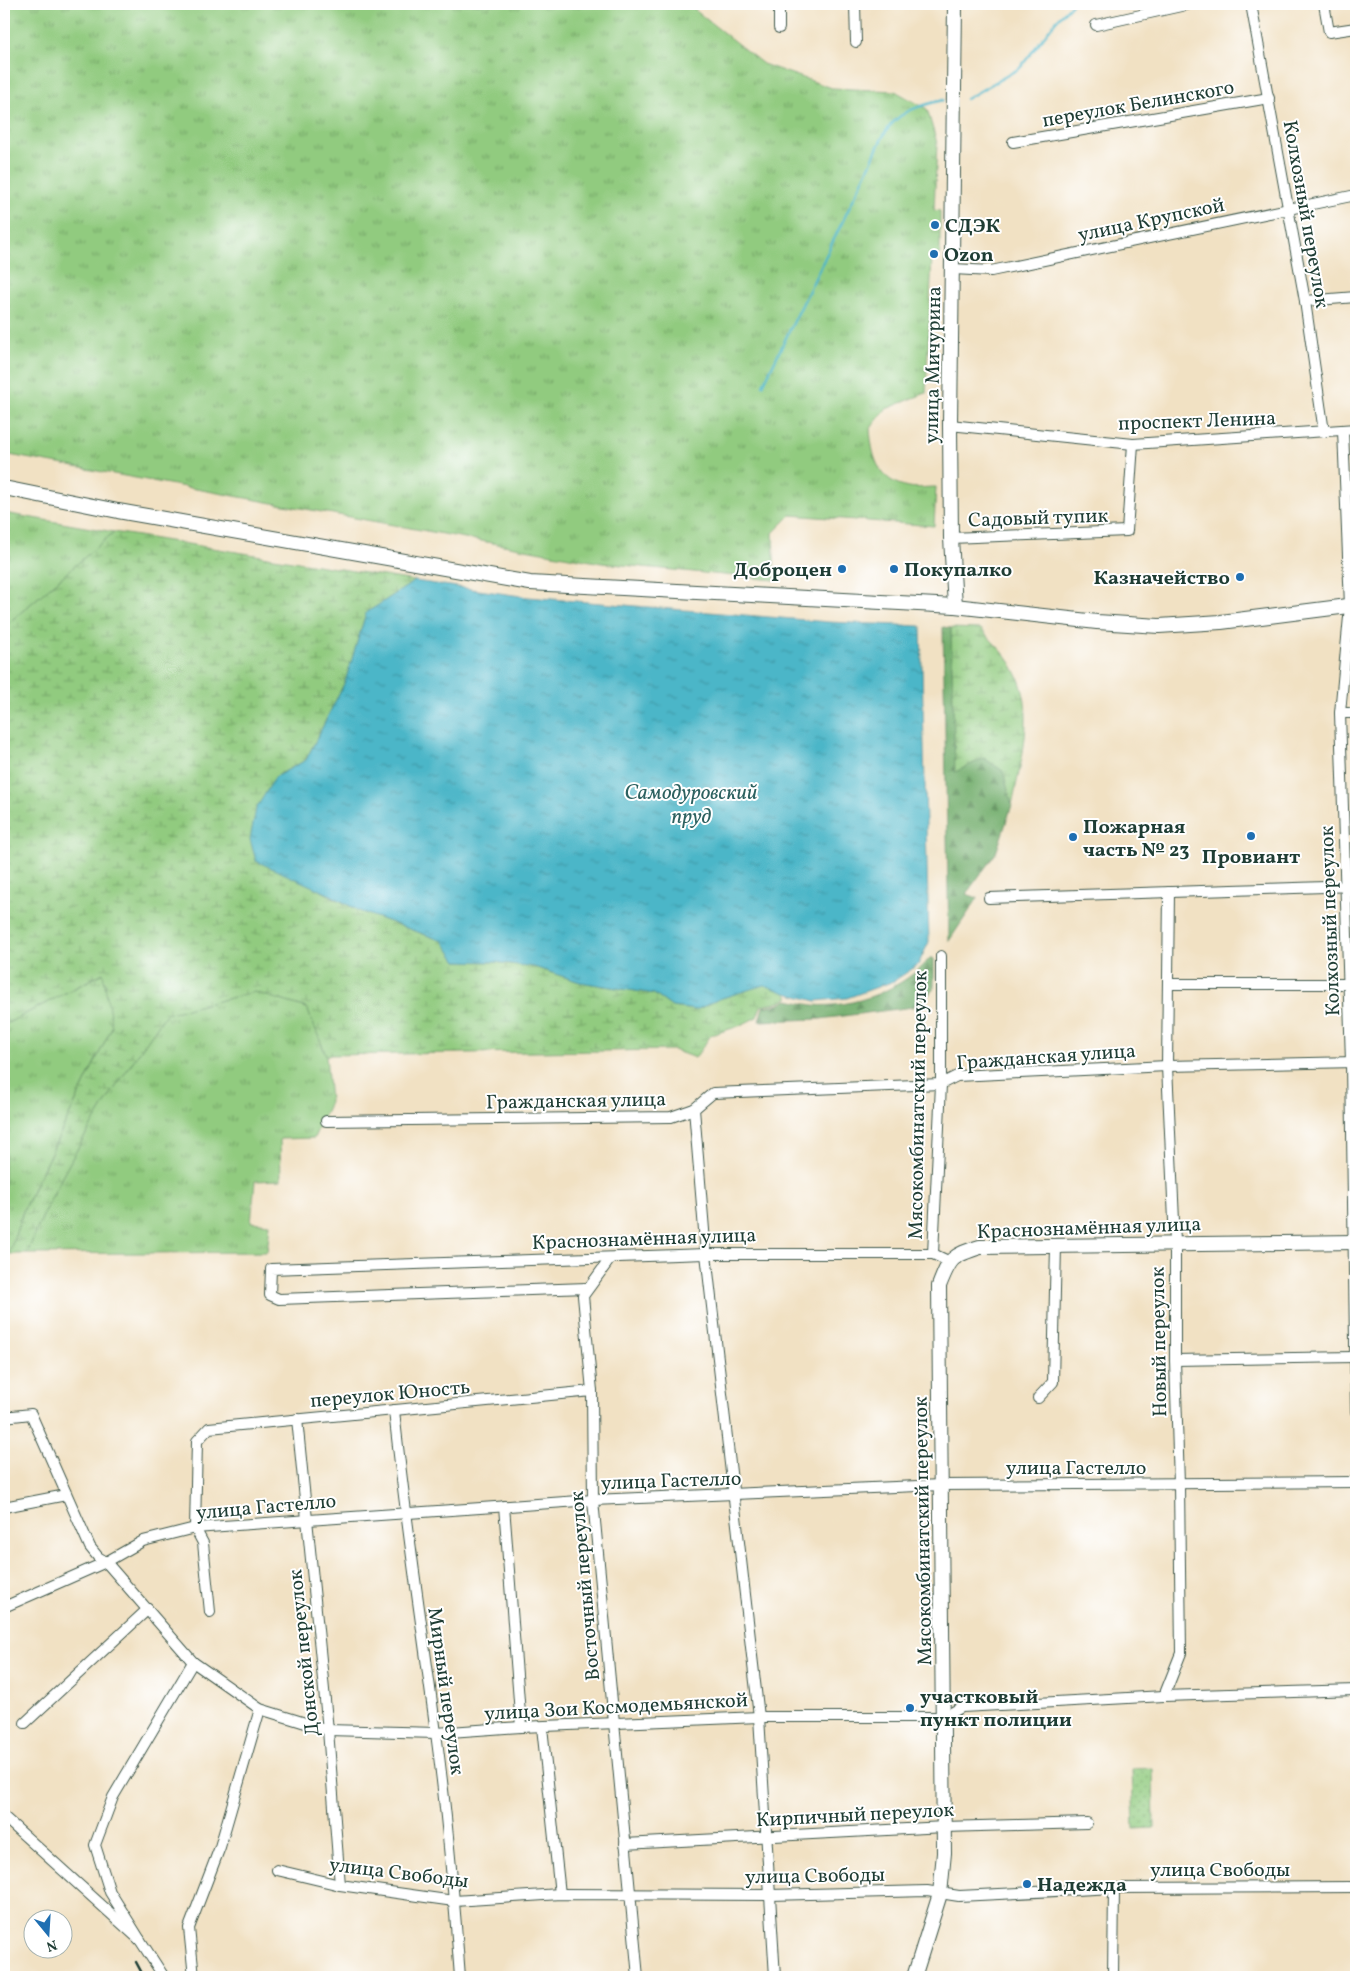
<svg xmlns="http://www.w3.org/2000/svg" width="1360" height="1981" font-family="Vollkorn,serif">
<style>
.grass{fill:url(#grass-tufts);stroke:#58845a}
.forest{fill:url(#forest-firs);stroke:#4a7651}
.wetland{fill:url(#wetland-marsh);stroke:#58845a}
.park{fill:url(#park-dots);stroke:#58845a}
.water{fill:url(#water-ripples);stroke:#357a7e}
.lines{fill:none;stroke-linecap:round;stroke-linejoin:round}
.stream{stroke:#4bb6c8;stroke-width:2.5}
.street-casing{stroke:#3e5649;stroke-width:12}
.secondary-casing{stroke:#3e5649;stroke-width:16}
.street{stroke:#fff;stroke-width:10}
.secondary{stroke:#fff;stroke-width:14}
.rail{stroke:#1f3d34;stroke-width:2.5}
.poi-dot{fill:#1f6fb2;stroke:#fff;stroke-width:2}
.labels{text-anchor:middle;stroke-width:4;stroke-linejoin:round;paint-order:stroke}
.street-label{font-size:20px;fill:#1f3d34;stroke:#fff}
.poi-label{font-size:20px;font-weight:bold;fill:#1f3d34;stroke:#fff;text-anchor:start}
.water-label{font-size:21px;font-style:italic;fill:#2c6160;stroke:#fff}
</style>
<defs>
<pattern id="grass-tufts" width="24" height="20" patternUnits="userSpaceOnUse" patternTransform="scale(1.25)"><rect width="24" height="20" fill="#91cb7f"/><path d="M3 7l-1-3M5 7V3M7 7l1-3M15 17l-1-3M17 17v-4M19 17l1-3" fill="none" stroke="#76a669"/></pattern>
<pattern id="forest-firs" width="22" height="20" patternUnits="userSpaceOnUse" patternTransform="scale(1.25)"><rect width="22" height="20" fill="#74af6e"/><path d="M5 1l3.5 6h-7zM16 11l3.5 6h-7z" fill="#5f905b"/></pattern>
<pattern id="wetland-marsh" width="20" height="14" patternUnits="userSpaceOnUse" patternTransform="scale(1.25)"><rect width="20" height="14" fill="#91cb7f"/><path d="M1 5h8M5 5V1M11 12h8M15 12V8" fill="none" stroke="#76a669"/></pattern>
<pattern id="park-dots" width="8" height="8" patternUnits="userSpaceOnUse" patternTransform="scale(1.25)"><rect width="8" height="8" fill="#91cb7f"/><path d="M2 2h.1M6 6h.1" fill="none" stroke="#76a669" stroke-width="1.8" stroke-linecap="round"/></pattern>
<pattern id="water-ripples" width="26" height="14" patternUnits="userSpaceOnUse" patternTransform="scale(1.25)"><rect width="26" height="14" fill="#4bb6c8"/><path d="M2 4q2-2 4 0t4 0M15 11q2-2 4 0t4 0" fill="none" stroke="#3e95a3"/></pattern>
</defs>
<rect width="100%" height="100%" fill="#fff"/>
<filter id="ink" filterUnits="userSpaceOnUse"><feTurbulence type="fractalNoise" baseFrequency=".02" numOctaves="2"/><feDisplacementMap in="SourceGraphic" scale="10" xChannelSelector="R" yChannelSelector="G"/><feConvolveMatrix kernelMatrix="1 2 1 2 8 2 1 2 1" color-interpolation-filters="sRGB"/></filter>
<filter id="wash" filterUnits="userSpaceOnUse"><feTurbulence type="fractalNoise" baseFrequency=".0096" numOctaves="4" result="noise"/><feDisplacementMap in="SourceGraphic" scale="20" xChannelSelector="R" yChannelSelector="G"/><feGaussianBlur stdDeviation="1.12" result="paint"/><feColorMatrix in="noise" values="0 0 0 0 0 0 0 0 0 0 0 0 0 0 0 0 0 1.4 0 .05"/><feComposite in="paint" operator="in"/></filter>
<g filter="url(#wash)">
<rect width="100%" height="100%" fill="#f1e1c3"/>
<g class="grass">
<path d="M 4,4 L 693,4 L 696,11 L 763,64 L 832,88 L 895,91 L 927,109 L 937,143 L 934,210 L 940,211 L 940,255 L 932,256 L 926,393 L 886,409 L 870,429 C 872,454 876,478 904,486 C 913,489 926,487 936,487 L 934,526 L 791,515 L 773,533 L 775,580 L 602,563 L 4,454 Z"/>
<polygon points="4,513 114,532 4,627"/>
<polygon points="104,973 112,1027 24,1208 9,1254 4,1254 4,1025"/>
<path d="M 254,992 L 307,1008 L 326,1055 L 330,1102 L 314,1138 L 280,1139 L 281,1180 L 255,1181 L 251,1222 L 270,1224 L 267,1252 L 27,1254 C 60,1167 112,1090 166,1014 Z"/>
</g>
<g class="forest">
<polygon points="943,627 951,628 955,772 984,758 1003,771 1012,805 996,853 966,894 978,898 949,941"/>
<path d="M 931,957 L 934,959 L 934,990 L 913,1007 L 820,1019 L 759,1021 L 763,1007 L 781,1004 L 787,1000 C 795,1001 804,1004 813,1005 C 853,1009 905,988 931,957 Z"/>
</g>
<g class="wetland">
<path d="M 114,532 L 415,581 L 366,613 L 345,682 L 306,760 L 275,777 L 299,879 L 359,911 L 443,941 L 457,961 L 495,962 L 534,967 L 580,982 L 654,994 L 672,1007 L 696,1010 L 719,999 L 764,984 L 786,993 L 789,997 L 781,1002 L 761,1006 L 757,1017 L 739,1026 L 711,1035 L 695,1058 L 673,1050 L 326,1055 L 307,1008 L 254,992 L 166,1014 C 112,1090 60,1167 27,1254 L 9,1254 L 24,1209 L 112,1027 L 103,973 L 4,1025 L 4,627 Z"/>
<path d="M 951,628 L 981,629 C 991,641 1006,653 1013,667 C 1038,709 1021,760 1012,805 L 1003,771 L 984,758 L 955,772 Z"/>
</g>
<polygon class="park" points="1153,1768 1154,1828 1134,1829 1132,1769"/>
<polygon class="water" points="415,581 528,597 829,622 921,626 929,942 918,965 894,981 847,998 816,1001 786,993 764,985 719,999 696,1010 672,1007 654,994 580,982 534,967 495,962 457,961 443,941 359,911 331,895 256,861 250,839 256,809 275,777 306,760 345,682 366,613"/>
<g class="lines">
<g class="stream">
<polyline points="966,99 1020,68 1055,22 1072,4"/>
<path d="M 763,385 L 871,163 C 888,120 897,111 943,100"/>
</g>
</g>
</g>
<g filter="url(#ink)">
<g class="lines">
<g class="street-casing">
<g id="street">
<polyline points="855,4 856,42"/>
<polyline points="1251,4 1305,301 1324,432"/>
<polyline points="1324,4 1329,32 1356,28"/>
<polyline points="1096,25 1190,4"/>
<polyline points="779,28 779,4"/>
<polyline points="1013,142 1269,98"/>
<polyline points="953,269 991,271 1356,195"/>
<polyline points="1305,301 1356,297"/>
<polyline points="950,425 1133,444 1356,429"/>
<polyline points="1343,430 1350,606 1340,713 1351,1062 1356,1412"/>
<polyline points="951,538 1127,531 1133,444"/>
<polyline points="1340,713 1356,713"/>
<polyline points="989,898 1356,886"/>
<polyline points="1168,984 1348,984"/>
<polyline points="694,1109 706,1254 759,1717 775,1977"/>
<polyline points="326,1121 671,1117 694,1109 713,1093 941,1084 957,1076 1167,1066 1356,1062"/>
<polyline points="933,1254 941,1084 941,956"/>
<polyline points="610,1259 583,1296 592,1391 593,1500 638,1977"/>
<polyline points="587,1288 279,1299 270,1295 271,1269 706,1254 933,1254 948,1261"/>
<polyline points="1175,1360 1354,1357"/>
<polyline points="1038,1398 1053,1382 1056,1245"/>
<path d="M 394,1410 C 405,1518 422,1625 436,1733 C 447,1814 454,1896 460,1977"/>
<polyline points="4,1417 31,1414 90,1547 98,1557 106,1562 193,1662 260,1709 328,1730 436,1733 521,1727 759,1717 944,1717 962,1707 1164,1696 1356,1690"/>
<polyline points="297,1419 328,1730 340,1885"/>
<polyline points="504,1506 521,1727"/>
<polyline points="4,1507 66,1495"/>
<polyline points="4,1607 106,1562 143,1541 195,1528 593,1500 941,1485 1356,1482"/>
<polyline points="210,1612 203,1543 195,1528 197,1441 209,1428 592,1391"/>
<polyline points="1164,1696 1181,1653 1179,1484 1175,1360 1175,1243 1167,1066 1169,892"/>
<polyline points="25,1723 148,1609"/>
<polyline points="542,1727 560,1894"/>
<polyline points="4,1817 140,1940 164,1977"/>
<polyline points="625,1844 944,1827 1087,1823"/>
<polyline points="277,1870 340,1885 454,1901 560,1894 770,1895 927,1891 959,1896 1114,1888 1356,1887"/>
<polyline points="140,1940 110,1892 95,1845 113,1797 193,1662"/>
<polyline points="194,1977 189,1928 220,1847 260,1709"/>
<polyline points="1113,1977 1114,1888"/>
</g>
</g>
<g class="secondary-casing">
<g id="secondary">
<polyline points="4,488 118,511 530,583 955,606 1097,622 1159,626 1221,622 1356,605"/>
<polyline points="955,606 951,538 950,425 955,4"/>
<path d="M 914,1977 L 940,1894 L 944,1853 L 939,1286 C 950,1258 951,1256 980,1247 L 1356,1242"/>
</g>
</g>
<use href="#street" class="street"/>
<use href="#secondary" class="secondary"/>
<polyline class="rail" points="136,1962 144,1977"/>
</g>
</g>
<g class="poi-dot">
<circle cx="935" cy="225" r="5"/>
<circle cx="934" cy="254" r="5"/>
<circle cx="842" cy="569" r="5"/>
<circle cx="894" cy="569" r="5"/>
<circle cx="1240" cy="577" r="5"/>
<circle cx="1251" cy="836" r="5"/>
<circle cx="1073" cy="837" r="5"/>
<circle cx="910" cy="1708" r="5"/>
<circle cx="1027" cy="1884" r="5"/>
</g>
<g class="labels">
<g class="street-label">
<text transform="translate(1138 103) rotate(-10)" y="7">переулок Белинского</text>
<text transform="translate(1307 214) rotate(80)" y="7">Колхозный переулок</text>
<text transform="translate(1151 219) rotate(-12)" y="7">улица Крупской</text>
<text transform="translate(932 365) rotate(-89)" y="7">улица Мичурина</text>
<text transform="translate(1197 420) rotate(-2)" y="7">проспект Ленина</text>
<text transform="translate(1038 517) rotate(-2)" y="7">Садовый тупик</text>
<text transform="translate(1329 921) rotate(-92)" y="7">Колхозный переулок</text>
<text transform="translate(1046 1056) rotate(-4)" y="7">Гражданская улица</text>
<text transform="translate(576 1100) rotate(-1)" y="7">Гражданская улица</text>
<text transform="translate(917 1105) rotate(-89)" y="7">Мясокомбинатский переулок</text>
<text transform="translate(1089 1227) rotate(-2)" y="7">Краснознамённая улица</text>
<text transform="translate(644 1238) rotate(-2)" y="7">Краснознамённая улица</text>
<text transform="translate(1158 1342) rotate(-91)" y="7">Новый переулок</text>
<text transform="translate(390 1393) rotate(-5)" y="7">переулок Юность</text>
<text x="1076" y="1474">улица Гастелло</text>
<text transform="translate(671 1480) rotate(-2)" y="7">улица Гастелло</text>
<text transform="translate(266 1506) rotate(-5)" y="7">улица Гастелло</text>
<text transform="translate(922 1531) rotate(-91)" y="7">Мясокомбинатский переулок</text>
<text transform="translate(584 1586) rotate(-95)" y="7">Восточный переулок</text>
<text transform="translate(303 1653) rotate(-96)" y="7">Донской переулок</text>
<text transform="translate(447 1691) rotate(82)" y="7">Мирный переулок</text>
<text transform="translate(616 1706) rotate(-3)" y="7">улица Зои Космодемьянской</text>
<text transform="translate(855 1814) rotate(-3)" y="7">Кирпичный переулок</text>
<text x="1220" y="1876">улица Свободы</text>
<text transform="translate(399 1872) rotate(7)" y="7">улица Свободы</text>
<text transform="translate(815 1875) rotate(-1)" y="7">улица Свободы</text>
</g>
<g class="poi-label">
<text x="945" y="232">СДЭК</text>
<text x="944" y="261">Ozon</text>
<text x="832" y="576" text-anchor="end">Доброцен</text>
<text x="904" y="576">Покупалко</text>
<text x="1230" y="584" text-anchor="end">Казначейство</text>
<text x="1083" y="833">Пожарная<tspan x="1083" dy="23">часть № 23</tspan></text>
<text x="1251" y="863" text-anchor="middle">Провиант</text>
<text x="920" y="1703">участковый<tspan x="920" dy="23">пункт полиции</tspan></text>
<text x="1037" y="1891">Надежда</text>
</g>
<g class="water-label">
<text x="691" y="799">Самодуровский<tspan x="691" dy="24">пруд</tspan></text>
</g>
</g>
<rect width="1360" height="1981" fill="none" stroke="#fff" stroke-width="20"/>
<g transform="translate(48 1934) rotate(162)"><circle r="24" fill="#ffffff" stroke="#a5b1ae"/>
<path d="M0-4L9 19L0 12L-9 19Z" fill="#1f6fb2"/>
<text y="-8" font-size="14" font-weight="bold" text-anchor="middle" fill="#1f3d34">N</text>
</g>
</svg>
